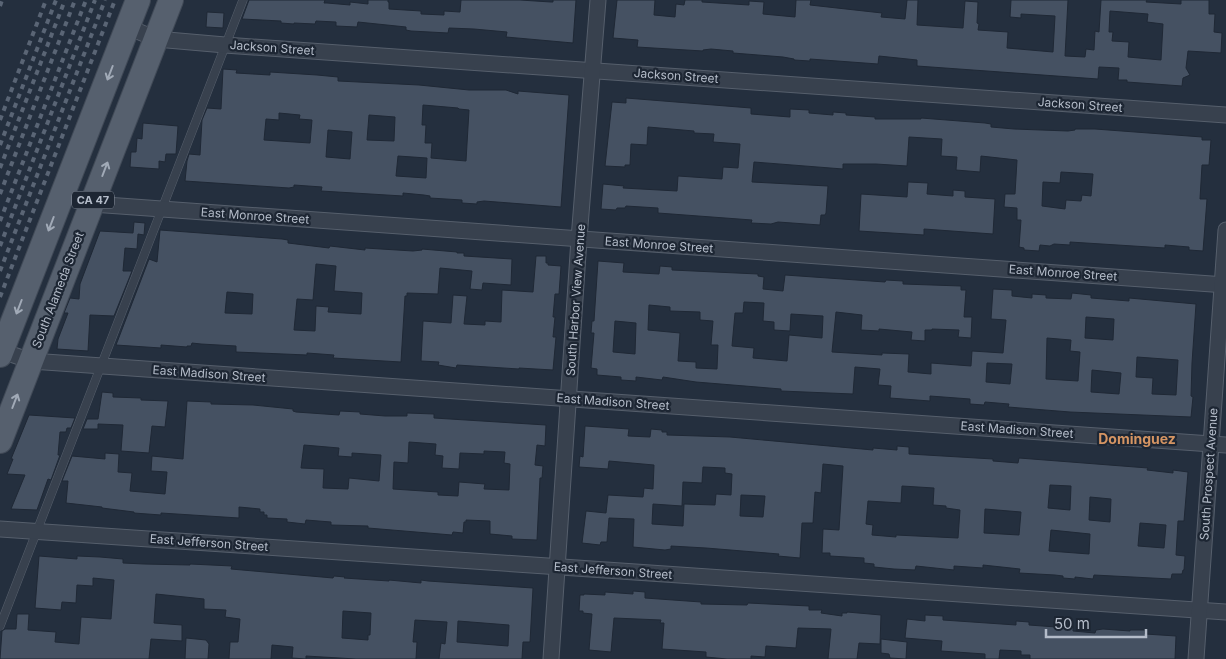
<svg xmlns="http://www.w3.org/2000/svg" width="1226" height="659" font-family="Inter,sans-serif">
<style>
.building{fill:#455162;stroke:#1f2835;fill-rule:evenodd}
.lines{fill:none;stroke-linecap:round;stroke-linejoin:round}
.service-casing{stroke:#565f6c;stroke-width:9}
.minor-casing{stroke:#565f6c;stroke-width:17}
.primary-casing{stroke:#414a57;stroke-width:26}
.service{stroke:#38414e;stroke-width:8}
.minor{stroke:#38414e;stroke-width:15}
.primary{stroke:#56606e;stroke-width:24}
.rail{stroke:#5a6575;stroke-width:4;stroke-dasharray:5 5;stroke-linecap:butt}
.oneway{stroke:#a1aab7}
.labels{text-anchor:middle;stroke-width:4.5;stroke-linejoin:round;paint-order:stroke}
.shield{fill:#1d2633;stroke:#878f9c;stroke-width:1}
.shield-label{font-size:11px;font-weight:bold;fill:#b4bcc9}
.street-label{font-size:12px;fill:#b4bcc9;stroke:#1d2633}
.neighbourhood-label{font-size:14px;font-weight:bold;fill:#d59563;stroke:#1d2633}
</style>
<rect width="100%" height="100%" fill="#242f3e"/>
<g class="building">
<polygon points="249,0 325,0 324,3 327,3 350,5 350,2 368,4 368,0 388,0 388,2 389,2 389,9 421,11 421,14 444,15 444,11 460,12 461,0 520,0 551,2 553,2 553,0 576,0 573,43 506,37 507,32 474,29 449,28 448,33 411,31 406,30 406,27 358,22 357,27 336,26 336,22 316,21 315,24 294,23 294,24 281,23 281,21 242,19"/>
<path d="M 617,0 L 655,0 L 654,15 L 675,17 L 676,4 L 684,5 L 685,0 L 702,0 L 702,2 L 749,5 L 749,1 L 764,2 L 763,14 L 795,17 L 796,0 L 811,0 L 810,5 L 882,13 L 881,17 L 905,19 L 907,0 L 918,0 L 917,25 L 963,28 L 965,1 L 978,2 L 977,23 L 979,24 L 978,30 L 1008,32 L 1007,48 L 1053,52 L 1055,16 L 1021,14 L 1021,18 L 1010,17 L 1011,0 L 1068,0 L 1065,56 L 1085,57 L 1086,49 L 1094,50 L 1095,31 L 1099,32 L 1101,0 L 1147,0 L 1146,2 L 1181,4 L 1181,0 L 1209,0 L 1209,14 L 1215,14 L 1214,32 L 1222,33 L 1221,53 L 1188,51 L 1186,68 L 1190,75 L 1183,78 L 1182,86 L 1127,82 L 1127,80 L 1118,80 L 1119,68 L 1099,67 L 1098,79 L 917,66 L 917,60 L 879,56 L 878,64 L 810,59 L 810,61 L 794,60 L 794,59 L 783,57 L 733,53 L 733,51 L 711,49 L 703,50 L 703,51 L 637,47 L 638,40 L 613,38 ZM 1110,11 L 1148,14 L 1147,22 L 1163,24 L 1161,60 L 1128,57 L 1129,42 L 1112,41 L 1113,32 L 1109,32 Z"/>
<polygon points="207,12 224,13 223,28 206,27"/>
<path d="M 223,69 L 237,70 L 236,73 L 270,75 L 270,72 L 317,75 L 338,77 L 338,81 L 419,85 L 469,90 L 506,90 L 518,94 L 518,91 L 569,95 L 561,207 L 484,201 L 477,202 L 477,204 L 462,203 L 462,200 L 430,198 L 430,196 L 424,195 L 403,193 L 403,196 L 321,191 L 322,187 L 294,185 L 294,187 L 289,188 L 185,181 L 187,161 L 189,154 L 200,155 L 202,120 L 207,108 L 221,109 ZM 423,105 L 458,108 L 459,109 L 469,110 L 466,161 L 431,158 L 432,143 L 425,143 L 426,125 L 422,125 ZM 279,113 L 300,115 L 299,119 L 312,120 L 310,143 L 264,140 L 266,119 L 279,120 ZM 369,115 L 395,117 L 394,141 L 367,140 ZM 328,130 L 352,132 L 350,159 L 326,157 ZM 398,156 L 427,158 L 426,178 L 396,176 Z"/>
<path d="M 626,98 L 751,108 L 751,114 L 790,117 L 790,109 L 809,110 L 809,113 L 833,115 L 833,112 L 846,113 L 846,115 L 875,117 L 875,119 L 921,119 L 921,118 L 985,123 L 991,124 L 991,127 L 1014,129 L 1068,131 L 1075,130 L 1075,129 L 1095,129 L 1202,137 L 1202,140 L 1211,140 L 1209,165 L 1202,165 L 1200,199 L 1207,199 L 1203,251 L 1189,250 L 1189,247 L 1165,245 L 1165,248 L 1070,242 L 1070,245 L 1054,244 L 1050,246 L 1040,245 L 1039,251 L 1024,250 L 1024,248 L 1019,247 L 1021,220 L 1017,220 L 1017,208 L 1004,207 L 1005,194 L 1015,194 L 1017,160 L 981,156 L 980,172 L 956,170 L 957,157 L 941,156 L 942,139 L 909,137 L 907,166 L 876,164 L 843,164 L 843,169 L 754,162 L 752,182 L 828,186 L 826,213 L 825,215 L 821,215 L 820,225 L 778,222 L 771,224 L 751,223 L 752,220 L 658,213 L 658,208 L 626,206 L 625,208 L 617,208 L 616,210 L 601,209 L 603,184 L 624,186 L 623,188 L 677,191 L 678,176 L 722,179 L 723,167 L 738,168 L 740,144 L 713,142 L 714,134 L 694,133 L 694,131 L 648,127 L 647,145 L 631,144 L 630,165 L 625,165 L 625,167 L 605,166 L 612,102 L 626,103 ZM 1061,172 L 1093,174 L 1091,196 L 1082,195 L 1081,201 L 1066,200 L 1065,209 L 1042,206 L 1043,182 L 1060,183 Z"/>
<polygon points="143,123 178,126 176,154 166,154 165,162 159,161 159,169 130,167 131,152 136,152 137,138 142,139"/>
<polygon points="908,182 928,183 927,194 953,196 953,190 965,191 965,197 995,199 993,234 924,229 924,235 859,231 861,194 907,197"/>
<polygon points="134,222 145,223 144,235 138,234 137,249 125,248 123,271 132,271 114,316 90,315 88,351 57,349 58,339 68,313 64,313 70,298 79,299 80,284 100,231 133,233"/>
<path d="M 160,230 L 282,239 L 288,240 L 288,243 L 329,248 L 330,246 L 365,250 L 365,248 L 413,251 L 422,250 L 422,249 L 457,252 L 457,253 L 464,253 L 464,256 L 512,259 L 511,285 L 483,283 L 482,290 L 470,289 L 472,271 L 440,268 L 438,294 L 407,293 L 407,296 L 405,296 L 401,362 L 333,358 L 334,355 L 307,353 L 307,355 L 236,352 L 236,346 L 201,344 L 192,343 L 191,346 L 187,346 L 187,347 L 161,345 L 161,348 L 116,345 L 149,259 L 157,262 ZM 316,264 L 336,266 L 334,291 L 362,293 L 361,314 L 328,312 L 329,307 L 316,306 L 315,331 L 294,330 L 297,299 L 313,300 ZM 227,292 L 253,294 L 252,314 L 225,313 Z"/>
<polygon points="536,256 546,256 546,263 548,263 548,265 561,266 559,294 555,294 553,317 555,317 553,337 556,337 553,370 519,368 519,369 457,365 456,368 438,365 439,362 421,361 423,321 451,323 453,295 467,296 464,324 485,325 485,321 501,322 502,290 533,292"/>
<path d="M 598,261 L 624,263 L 623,272 L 659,274 L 660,266 L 672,267 L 672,270 L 758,274 L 758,276 L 764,277 L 763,289 L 783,291 L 785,275 L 885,282 L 886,280 L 903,281 L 903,284 L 961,286 L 961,290 L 966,290 L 964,317 L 972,317 L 971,338 L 958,337 L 959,330 L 932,329 L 932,330 L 925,330 L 925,341 L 911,340 L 912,332 L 879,329 L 879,331 L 861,330 L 862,315 L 836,312 L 832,352 L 882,355 L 882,353 L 909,354 L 908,372 L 931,374 L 931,363 L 971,366 L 972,351 L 1003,353 L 1006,320 L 991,319 L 993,289 L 1012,290 L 1012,296 L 1032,298 L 1032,294 L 1046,295 L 1046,298 L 1071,299 L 1072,293 L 1091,295 L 1091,298 L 1129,301 L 1129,298 L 1196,304 L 1192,363 L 1191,396 L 1193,397 L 1191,417 L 1070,412 L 1008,407 L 1009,404 L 985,402 L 984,405 L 970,404 L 970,399 L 930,396 L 930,401 L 890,398 L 891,386 L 878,385 L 880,369 L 855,367 L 853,394 L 781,391 L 781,389 L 696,382 L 663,377 L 662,380 L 636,377 L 636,381 L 621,380 L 621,377 L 597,375 L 597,369 L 591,368 L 594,333 L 591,333 L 592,321 L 594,321 ZM 744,302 L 764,303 L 763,321 L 774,322 L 774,330 L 790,331 L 791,314 L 823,316 L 822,338 L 789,335 L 787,361 L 753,358 L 754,348 L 732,346 L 735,313 L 743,313 ZM 649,305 L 670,307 L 670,311 L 700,312 L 700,320 L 713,321 L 711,345 L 718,345 L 717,369 L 696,368 L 696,362 L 678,361 L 680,333 L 648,330 ZM 1086,317 L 1114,319 L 1113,340 L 1085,338 ZM 615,321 L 636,323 L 635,354 L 613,352 ZM 1047,338 L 1071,340 L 1070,351 L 1080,352 L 1078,381 L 1046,379 ZM 1137,357 L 1178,360 L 1176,395 L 1152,394 L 1153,378 L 1136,377 ZM 987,363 L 1012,364 L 1010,384 L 986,382 ZM 1092,370 L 1121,373 L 1119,394 L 1091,392 Z"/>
<polygon points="102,392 113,393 113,397 141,398 141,400 168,401 165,427 152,426 149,453 121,451 123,425 98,424 98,429 83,429 87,419 98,419"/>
<path d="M 187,401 L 211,402 L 211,404 L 253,405 L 293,409 L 293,411 L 296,412 L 339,415 L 340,411 L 360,412 L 360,414 L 385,416 L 407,416 L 407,413 L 434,414 L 434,418 L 546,425 L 545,446 L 537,445 L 535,465 L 543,466 L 542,478 L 540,478 L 537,540 L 512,539 L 512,536 L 490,534 L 490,521 L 466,520 L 466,522 L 464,522 L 463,533 L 453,532 L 452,535 L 368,528 L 368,526 L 331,525 L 331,522 L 306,520 L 305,524 L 287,522 L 287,519 L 267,518 L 267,515 L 264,515 L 264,512 L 260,512 L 260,509 L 239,507 L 239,518 L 161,513 L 161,515 L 134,513 L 134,512 L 102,508 L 102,507 L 66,503 L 68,481 L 62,481 L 72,456 L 105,459 L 105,453 L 119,454 L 118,472 L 132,473 L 130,491 L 165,494 L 167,472 L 151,471 L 152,456 L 183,459 ZM 409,442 L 436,444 L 435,455 L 443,456 L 442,468 L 459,469 L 460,453 L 484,454 L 484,451 L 505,452 L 504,463 L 510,464 L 509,490 L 484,489 L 485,484 L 459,482 L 458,496 L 438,495 L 438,492 L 393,489 L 394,462 L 408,463 ZM 304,445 L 339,448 L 338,456 L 352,457 L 352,453 L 381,455 L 379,481 L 349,478 L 348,489 L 323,488 L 324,469 L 301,468 Z"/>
<polygon points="29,415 75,418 71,428 67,428 66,432 60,432 58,455 60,455 51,480 48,479 37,510 11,509 25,475 7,474 13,459 11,459"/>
<path d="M 585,426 L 629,429 L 628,436 L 650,437 L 651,429 L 662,430 L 662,432 L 667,432 L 667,435 L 730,437 L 873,450 L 873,448 L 897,450 L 897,446 L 909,447 L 909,454 L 993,459 L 993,461 L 1018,463 L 1019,458 L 1148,468 L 1147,470 L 1173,473 L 1173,470 L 1188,472 L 1184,521 L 1178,521 L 1176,555 L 1185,556 L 1184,570 L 1183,570 L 1182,574 L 1172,574 L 1171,579 L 1094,575 L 1093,579 L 1075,577 L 1075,579 L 1063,578 L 1063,576 L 1055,575 L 1019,573 L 1020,569 L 983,565 L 983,568 L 954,566 L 954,570 L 916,566 L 915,570 L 894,569 L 874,567 L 874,564 L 864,563 L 864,558 L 830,556 L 830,553 L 822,553 L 823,529 L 839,530 L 843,466 L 823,464 L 821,493 L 815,492 L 813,523 L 802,523 L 800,558 L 778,556 L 779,554 L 706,548 L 671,546 L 671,549 L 665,550 L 633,547 L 634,519 L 609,518 L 607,542 L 601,542 L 600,545 L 582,543 L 586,511 L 606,513 L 608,495 L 643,497 L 644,488 L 653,489 L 654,465 L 609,461 L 608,469 L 579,467 L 580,456 L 583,457 ZM 703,467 L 725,468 L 725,473 L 732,474 L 731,495 L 716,494 L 715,505 L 684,504 L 683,526 L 652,524 L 653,504 L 682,506 L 683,482 L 702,483 ZM 1050,485 L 1071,486 L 1070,510 L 1048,508 ZM 902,486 L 934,488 L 933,505 L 946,506 L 946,508 L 960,510 L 958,538 L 896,535 L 896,537 L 872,535 L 873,525 L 866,524 L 868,501 L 901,503 ZM 741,495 L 765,496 L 763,517 L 740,516 ZM 1090,497 L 1111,499 L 1110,522 L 1089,520 ZM 985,509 L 1021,512 L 1019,535 L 984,533 ZM 1140,523 L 1166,525 L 1164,548 L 1138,546 ZM 1051,530 L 1090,534 L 1089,554 L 1049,551 Z"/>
<path d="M 39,556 L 77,559 L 77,556 L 100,557 L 123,559 L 123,563 L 144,564 L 190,565 L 190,564 L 232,566 L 231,569 L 333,578 L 334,576 L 345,577 L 344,578 L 389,581 L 389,580 L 421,583 L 421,580 L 428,581 L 533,588 L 530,642 L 523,642 L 522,659 L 439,659 L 441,643 L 445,644 L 447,622 L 415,620 L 413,642 L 417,642 L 416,659 L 356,659 L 306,656 L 306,659 L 292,658 L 293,647 L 272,645 L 271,659 L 229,659 L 230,642 L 238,642 L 240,619 L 225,617 L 226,610 L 204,609 L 204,599 L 156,594 L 154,623 L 182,625 L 182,641 L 151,639 L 149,659 L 0,659 L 2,631 L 5,629 L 16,629 L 17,614 L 29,614 L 28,630 L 56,632 L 55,642 L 79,644 L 81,617 L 111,619 L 114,580 L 93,578 L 93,586 L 77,585 L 76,603 L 62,602 L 61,610 L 35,608 ZM 343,611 L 371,613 L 370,635 L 368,635 L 368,640 L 342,638 ZM 458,621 L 509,625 L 508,646 L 457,642 Z"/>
<polygon points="633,591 645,592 645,598 701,602 701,604 747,605 748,603 809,606 809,610 822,610 821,613 842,616 842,613 847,613 847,612 881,615 880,644 859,643 857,659 828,659 831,629 798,628 796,648 766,646 765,657 751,656 751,659 727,659 706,657 706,652 662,649 664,623 660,623 661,620 614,618 611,652 589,650 592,614 583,613 583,611 579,611 580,595 584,595 584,594 605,595 605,592 633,594"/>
<polygon points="925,615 943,616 943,620 1016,625 1016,621 1029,622 1029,625 1056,627 1060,627 1060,624 1073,626 1073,631 1095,633 1096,630 1103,629 1130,631 1130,630 1145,630 1145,634 1176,636 1175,659 1030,659 1030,655 1021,655 1021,651 1000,650 999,659 985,659 985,654 941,651 942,641 905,638 907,619 925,621"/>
<polygon points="186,638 206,640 209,644 208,659 185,659"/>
<polygon points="881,639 907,642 906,659 890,658 889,654 881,653"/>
</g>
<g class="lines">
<g class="service-casing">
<polyline id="service" points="0,626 243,0"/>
</g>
<g class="minor-casing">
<g id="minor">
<polyline points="128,27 156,39 225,45 1226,115"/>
<polyline points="92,204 1226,285"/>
<polyline points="2,351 31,361 1226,445"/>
<polyline points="0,529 1226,612"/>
<polyline points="551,659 579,239 598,0"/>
<polyline points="1196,659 1226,230"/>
</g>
</g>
<g class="primary-casing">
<g id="primary">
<polyline points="0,355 138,0"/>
<polyline points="0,441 171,0"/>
</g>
</g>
<use href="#service" class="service"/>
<use href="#minor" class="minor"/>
<use href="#primary" class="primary"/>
<g class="rail">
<polyline points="0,6 2,0"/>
<polyline points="0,120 46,0"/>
<polyline points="0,145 56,0"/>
<polyline points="0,168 65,0"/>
<polyline points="0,194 75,0"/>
<polyline points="0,221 86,0"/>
<polyline points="0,246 95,0"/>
<polyline points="0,271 105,0"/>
<polyline points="0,297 115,0"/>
</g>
</g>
<defs><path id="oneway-shaft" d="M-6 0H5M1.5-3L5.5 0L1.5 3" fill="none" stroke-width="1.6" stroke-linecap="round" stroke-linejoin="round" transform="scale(1.25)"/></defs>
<g class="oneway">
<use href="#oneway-shaft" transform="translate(110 73) rotate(111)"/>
<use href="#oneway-shaft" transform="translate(105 169) rotate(-69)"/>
<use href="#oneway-shaft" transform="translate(51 224) rotate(111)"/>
<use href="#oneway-shaft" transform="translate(19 307) rotate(111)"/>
<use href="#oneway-shaft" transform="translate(15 401) rotate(-69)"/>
</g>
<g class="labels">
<rect class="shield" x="72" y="191.5" width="42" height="17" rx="4"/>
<g class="shield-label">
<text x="93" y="204">CA 47</text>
</g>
<g class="street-label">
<text transform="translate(272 48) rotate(4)" y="4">Jackson Street</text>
<text transform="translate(676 76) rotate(4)" y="4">Jackson Street</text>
<text transform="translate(1080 105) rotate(4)" y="4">Jackson Street</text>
<text transform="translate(255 216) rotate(4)" y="4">East Monroe Street</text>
<text transform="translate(659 245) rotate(4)" y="4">East Monroe Street</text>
<text transform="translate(1063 273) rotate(4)" y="4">East Monroe Street</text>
<text transform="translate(58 290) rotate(-69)" y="4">South Alameda Street</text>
<text transform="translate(576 300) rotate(-86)" y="4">South Harbor View Avenue</text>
<text transform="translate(209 374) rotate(4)" y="4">East Madison Street</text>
<text transform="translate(613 402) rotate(4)" y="4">East Madison Street</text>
<text transform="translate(1017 430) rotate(4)" y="4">East Madison Street</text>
<text transform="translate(1209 474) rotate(-86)" y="4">South Prospect Avenue</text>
<text transform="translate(209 543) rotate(4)" y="4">East Jefferson Street</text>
<text transform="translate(613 571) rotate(4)" y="4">East Jefferson Street</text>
</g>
<g class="neighbourhood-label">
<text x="1137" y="444">Dominguez</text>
</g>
</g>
<path d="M1046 629v8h100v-8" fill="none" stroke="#b4bcc9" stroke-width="2.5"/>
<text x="1054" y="629" font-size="15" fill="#b4bcc9" stroke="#1d2633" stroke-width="4" paint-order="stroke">50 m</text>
</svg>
